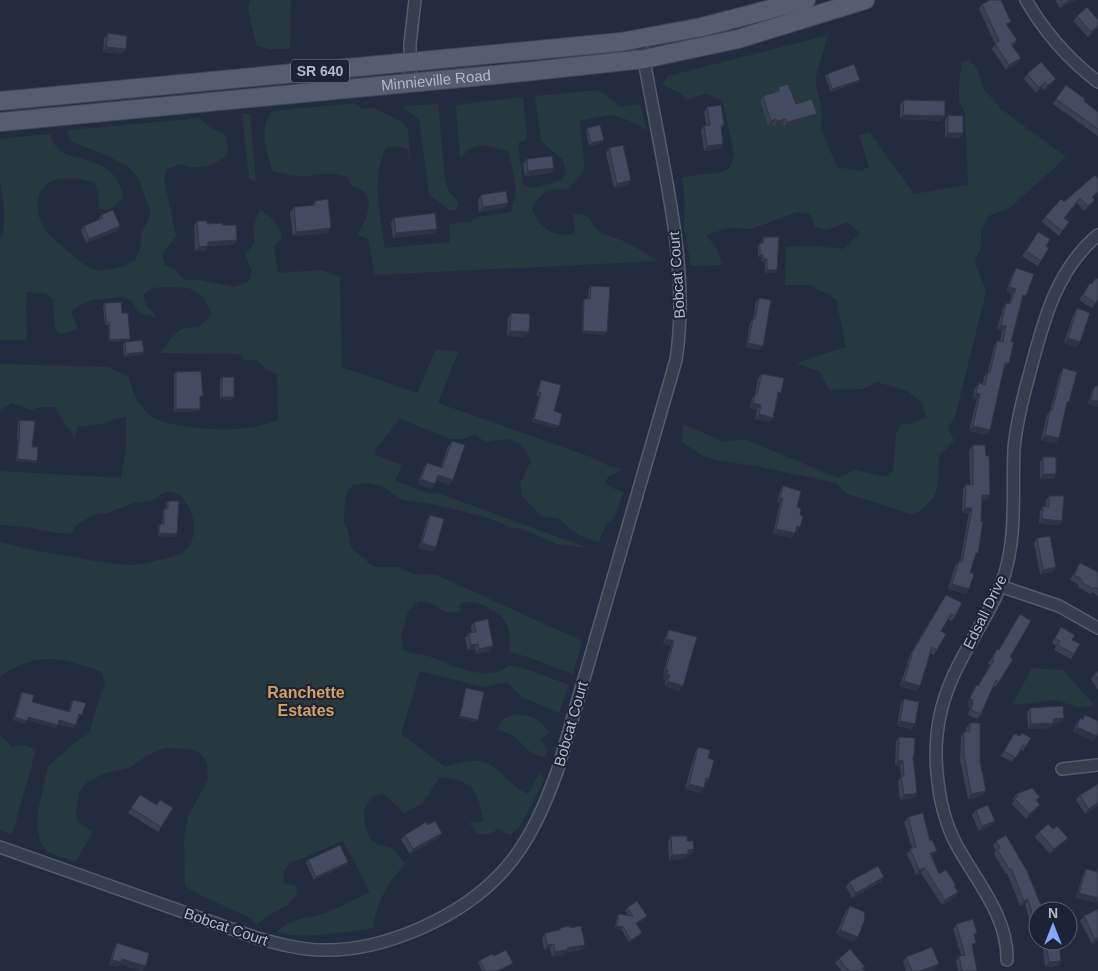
<svg xmlns="http://www.w3.org/2000/svg" width="1098" height="971" font-family="Arial,sans-serif">
<style>
.green{fill:#25393f}
.lines{fill:none;stroke-linecap:round;stroke-linejoin:round}
.street-casing{stroke:#555c6c;stroke-width:14}
.primary-casing{stroke:#404757;stroke-width:20}
.street{stroke:#373e4e;stroke-width:11}
.primary{stroke:#555d6e;stroke-width:18}
.wall{fill:#394053}
.shaded-wall{fill:#2e3444}
.building{fill:#424b61;stroke:#2e3444}
.labels{text-anchor:middle;stroke-width:4;stroke-linejoin:round;paint-order:stroke}
.shield{fill:#1c2333;stroke:#868c9c;stroke-width:1}
.shield-label{font-size:14px;font-weight:bold;fill:#b3b9c9}
.street-label{font-size:15px;fill:#b3b9c9;stroke:#1c2333}
.neighbourhood-label{font-size:16px;font-weight:bold;fill:#d8a15f;stroke:#1c2333}
</style>
<rect width="100%" height="100%" fill="#232c3e"/>
<g class="green">
<polygon points="250,0 291,0 290,49 269,49 256,45 248,8"/>
<path d="M 828,35 L 815,80 L 822,111 L 821,129 L 837,167 L 860,171 L 869,167 L 859,135 L 870,133 L 914,194 L 968,185 L 965,113 L 959,101 L 959,83 L 962,62 L 969,60 L 977,69 L 983,88 L 1001,109 L 1066,157 L 1010,208 L 988,216 L 981,231 L 981,247 L 975,262 L 986,292 L 955,417 L 948,427 L 954,441 L 939,456 C 938,486 942,497 913,515 L 846,493 L 836,483 L 756,466 L 721,461 L 703,456 L 682,442 L 683,424 L 724,442 L 745,439 L 838,478 L 855,470 L 887,477 L 893,471 L 896,435 L 901,423 L 913,424 L 926,416 L 922,403 L 907,391 L 877,382 L 863,389 L 829,390 L 820,372 L 796,363 L 846,347 L 836,299 L 809,285 L 785,285 L 786,247 L 814,246 L 843,249 L 860,233 L 847,222 L 827,230 L 815,227 L 810,214 L 797,212 L 751,229 L 729,228 L 706,235 L 717,249 L 722,265 L 691,266 L 684,227 L 685,203 L 682,177 L 723,172 L 730,167 L 734,154 L 723,102 C 705,92 706,92 687,100 L 680,93 L 662,85 L 668,76 Z"/>
<path d="M 598,90 L 621,107 L 640,104 L 647,130 L 628,120 L 611,115 L 580,121 L 585,170 L 567,190 C 545,189 544,190 532,209 C 538,227 554,238 573,234 L 575,228 L 573,215 L 580,214 L 589,218 L 599,232 L 626,242 L 659,261 L 375,275 L 368,239 L 357,235 C 364,224 376,202 363,191 C 360,188 355,187 352,186 L 347,177 C 333,172 323,174 308,176 C 296,177 284,174 273,171 C 266,154 258,125 273,111 L 355,103 L 363,109 L 374,108 L 402,122 L 408,130 L 411,167 L 407,149 L 396,146 L 386,148 C 371,178 380,216 385,248 L 450,242 L 449,225 L 458,222 L 469,223 L 476,217 L 511,212 C 512,206 513,202 515,196 C 517,184 511,163 508,151 C 483,146 477,138 460,159 L 456,105 L 523,97 L 527,134 L 526,140 L 518,143 L 523,185 L 533,188 L 562,180 L 566,171 L 562,159 L 541,141 L 535,96 Z"/>
<polygon points="438,104 445,179 448,190 459,203 456,210 448,210 429,194 419,119 405,109 403,106"/>
<polygon points="242,114 250,114 256,182 249,179"/>
<path d="M 200,118 L 208,126 L 226,136 L 228,146 L 227,154 L 214,164 L 204,167 L 189,167 L 180,164 L 167,169 L 164,179 L 176,236 L 162,254 L 165,265 L 175,269 L 184,280 L 200,280 L 235,287 L 249,281 L 252,271 L 245,254 L 255,243 L 253,227 L 260,209 C 271,217 279,224 282,238 L 274,246 L 278,273 L 322,270 L 340,277 L 342,367 L 417,393 L 436,349 L 458,352 L 438,403 L 591,457 L 609,466 L 622,469 L 608,477 L 605,483 L 612,488 L 624,492 L 614,518 L 606,524 L 599,542 L 580,536 L 559,519 L 541,516 L 522,496 L 520,484 L 531,461 C 519,435 511,438 486,442 L 475,435 L 462,439 L 450,439 L 400,419 L 375,450 L 376,455 L 402,465 L 395,481 L 431,494 L 438,493 L 588,548 L 556,544 L 520,528 L 509,528 L 502,523 L 478,515 L 427,503 L 402,500 L 382,486 L 368,483 L 353,485 L 348,490 L 345,500 L 344,522 L 347,528 L 351,548 L 374,567 L 400,567 L 413,574 L 437,575 L 582,641 L 573,674 L 528,657 L 509,652 C 511,628 509,618 487,607 C 477,602 471,601 461,603 L 459,613 L 445,612 L 429,602 L 419,601 L 408,611 L 401,637 L 403,649 C 413,656 418,653 428,656 C 451,664 488,685 509,665 L 532,671 L 569,685 L 559,713 L 522,697 L 507,682 L 483,687 L 420,671 L 401,734 L 445,767 C 460,762 480,756 494,767 C 506,776 513,788 528,794 L 539,774 L 545,778 L 519,828 L 510,835 L 498,829 L 490,834 L 478,834 L 469,823 L 483,821 C 479,791 472,779 440,777 L 422,804 L 404,813 L 382,793 L 372,797 L 364,809 L 365,826 L 371,840 L 378,845 L 392,848 L 405,864 C 386,885 378,900 373,928 C 348,932 299,940 277,932 C 288,919 303,919 319,915 C 334,911 356,898 370,892 L 343,841 L 291,863 L 283,872 L 284,883 L 296,886 L 297,894 L 289,904 L 269,915 L 256,925 L 251,918 L 200,895 L 185,886 L 184,838 L 188,816 L 208,780 L 207,763 L 201,754 L 190,749 L 165,748 L 148,755 L 129,768 L 106,773 L 87,782 L 79,793 L 76,812 L 78,821 L 93,832 L 75,862 L 47,852 L 40,841 L 37,827 L 38,811 L 48,766 L 72,745 L 89,733 L 99,699 L 105,685 L 102,672 C 61,658 38,650 0,677 L 0,542 C 29,550 60,555 89,560 C 103,562 117,565 131,565 C 142,565 154,561 164,559 C 170,557 177,556 182,553 C 211,534 182,468 152,501 L 134,503 L 108,513 L 93,515 L 75,526 L 72,534 L 58,533 L 27,527 L 0,525 L 0,471 L 121,478 L 126,447 L 126,417 L 114,419 L 108,423 L 77,427 L 75,438 L 54,407 L 40,407 L 31,410 L 12,403 L 0,410 L 0,364 L 109,367 L 129,377 C 132,394 140,409 154,418 C 162,423 175,425 184,426 C 216,431 248,432 278,420 L 277,375 L 265,368 L 257,360 L 246,361 L 238,354 L 161,353 L 172,337 L 181,329 L 199,327 L 212,314 L 203,297 L 189,288 L 168,287 L 152,288 L 143,295 L 146,305 L 157,317 L 141,314 L 131,301 L 124,297 L 93,300 L 80,305 L 71,312 L 78,329 L 60,335 L 55,328 L 53,300 L 46,294 L 27,292 L 26,304 L 27,340 L 0,340 L 0,239 C 9,221 1,196 0,178 C 0,165 0,152 0,139 L 50,134 C 52,140 55,147 60,151 C 66,155 73,156 79,158 C 103,164 118,171 123,197 C 115,207 112,211 99,209 L 98,194 L 95,183 C 75,176 42,173 38,200 C 37,207 38,216 41,222 C 47,236 62,246 73,255 C 81,262 87,269 98,270 C 112,271 123,266 135,261 L 141,246 L 141,234 L 151,214 L 139,179 L 130,168 L 106,155 L 72,142 L 67,134 L 69,130 Z"/>
<polygon points="1032,668 1063,670 1095,706 1078,707 1055,700 1012,705"/>
<path d="M 515,714 C 533,716 539,717 549,733 L 541,739 L 547,750 L 546,757 C 529,755 527,748 516,738 C 510,734 504,732 498,729 L 499,724 L 505,718 Z"/>
<polygon points="0,734 12,747 26,745 36,750 12,835 0,830"/>
</g>
<g class="lines">
<g class="street-casing">
<g id="street">
<path d="M 1026,0 C 1045,33 1068,59 1098,82"/>
<polyline points="410,82 410,44 415,0"/>
<polyline points="1000,586 1059,606 1098,628"/>
<polyline points="1062,769 1098,765"/>
<path d="M 0,847 L 257,938 C 279,944 301,950 324,950 C 386,951 463,916 504,870 C 530,841 545,805 558,769 L 676,360 C 686,295 676,231 664,167 C 656,124 648,81 640,39"/>
<path d="M 1007,960 C 1008,916 976,881 956,844 C 945,823 939,796 937,773 C 934,742 939,709 951,681 C 966,644 993,612 1005,573 C 1017,532 1012,490 1014,449 C 1016,423 1023,397 1030,372 C 1043,322 1056,270 1098,235"/>
</g>
</g>
<g class="primary-casing">
<g id="primary">
<polyline points="0,101 621,42 702,27 806,0"/>
<path id="s1" d="M 0,122 L 524,72 L 644,59 L 738,39 L 865,0"/>
</g>
</g>
<use href="#street" class="street"/>
<use href="#primary" class="primary"/>
</g>
<g class="wall">
<polygon points="1055,0 1076,0 1060,8"/>
<polygon points="982,4 1008,26 1017,40 1013,46 1021,58 1017,63 1006,70 992,49 995,44 979,9"/>
<polygon points="1077,16 1098,28 1088,37 1073,21"/>
<polygon points="108,33 126,49 122,54 103,52 104,38"/>
<polygon points="827,74 858,82 831,92 825,76"/>
<polygon points="1027,74 1052,84 1044,90 1042,87 1036,93 1024,79"/>
<polygon points="1066,85 1084,101 1098,112 1098,136 1053,104"/>
<polygon points="778,87 796,104 813,119 784,127 782,123 774,126 773,124 768,126 760,101 763,96 774,92"/>
<polygon points="904,100 941,121 900,119 900,105"/>
<polygon points="707,107 724,125 721,129 723,144 720,149 704,151 701,130 704,126 706,125 704,112"/>
<polygon points="948,115 963,133 960,138 945,138 945,120"/>
<polygon points="587,128 604,140 602,143 589,146 586,131"/>
<polygon points="609,148 631,180 628,185 614,188 606,153"/>
<polygon points="527,159 554,168 550,173 525,176 523,164"/>
<polygon points="1095,175 1093,198 1091,205 1084,211 1077,203 1065,218 1069,222 1059,236 1042,222 1045,217"/>
<polygon points="481,195 508,203 504,208 479,212 478,200"/>
<polygon points="315,201 328,233 293,236 290,212 294,207 311,206"/>
<polygon points="101,215 120,226 117,231 86,243 81,231 84,226 98,220"/>
<polygon points="394,218 437,229 434,233 393,238 391,223"/>
<polygon points="197,221 222,225 237,240 233,245 208,246 205,251 195,251 194,226"/>
<polygon points="1038,232 1046,246 1041,261 1038,266 1022,256"/>
<polygon points="764,237 776,273 765,273 765,262 761,261 762,257 758,257 758,246 760,243 762,243 762,239"/>
<polygon points="1016,268 1022,301 1011,342 1006,368 1004,368 990,430 986,435 969,431 977,399 973,398 975,388 979,383 983,384 984,377 988,372 994,346 997,341 1000,341 1002,331 997,330 1003,308 1006,303 1009,304 1012,294 1006,291 1013,273"/>
<polygon points="1096,278 1098,299 1092,308 1079,300 1090,283 1092,284"/>
<polygon points="591,286 605,335 582,333 583,302 584,299 588,299 589,288"/>
<polygon points="759,298 763,346 760,350 746,347 750,323 753,319 756,302"/>
<polygon points="105,303 122,313 130,339 128,341 109,342 108,325 105,325 103,306"/>
<polygon points="1077,308 1077,347 1064,343 1074,313"/>
<polygon points="511,313 525,337 507,336 508,318"/>
<polygon points="125,342 142,355 124,357 123,344"/>
<polygon points="1063,368 1066,406 1056,443 1041,440 1047,415 1050,411 1060,373"/>
<polygon points="176,372 201,399 200,399 199,411 174,412 174,374"/>
<polygon points="762,374 778,397 773,418 769,422 755,419 757,410 750,408 752,399 755,395 758,378"/>
<polygon points="222,377 232,400 220,399 220,380"/>
<polygon points="541,380 557,428 532,422 539,396 536,395 540,382"/>
<polygon points="1095,386 1098,407 1088,404 1092,391"/>
<polygon points="20,420 35,463 16,461 18,439 17,439 18,422"/>
<polygon points="452,441 449,485 436,480 432,489 418,484 424,467 427,463 441,467 448,446"/>
<polygon points="973,445 986,456 990,495 986,500 981,500 974,558 970,573 969,589 966,594 948,589 955,566 959,561 960,562 969,513 962,512 963,489 966,485 970,485 969,450"/>
<polygon points="1043,457 1053,479 1040,479 1040,462"/>
<polygon points="783,486 797,507 800,515 797,532 795,532 792,538 773,534 780,503 777,503 780,491"/>
<polygon points="1049,496 1062,521 1059,525 1039,524 1040,511 1043,506 1046,507 1046,500"/>
<polygon points="168,501 176,537 158,536 158,526 160,524 162,524 163,511 164,509 166,509 166,503"/>
<polygon points="430,515 433,552 419,548 427,520"/>
<polygon points="1037,538 1056,567 1053,572 1040,574 1034,543"/>
<polygon points="1080,563 1098,572 1098,596 1092,592 1090,594 1078,587 1079,585 1070,580"/>
<polygon points="946,595 955,616 952,621 948,619 941,631 937,650 934,655 930,653 916,691 900,686 910,655 925,629"/>
<polygon points="1020,614 1010,657 999,682 995,687 993,686 981,714 977,719 968,715 970,708 968,707 969,705 967,704 973,690 976,685 978,686 990,665 988,664 997,649 999,650"/>
<polygon points="474,622 490,651 476,654 475,648 468,650 465,638 469,633 472,633 471,626"/>
<polygon points="1061,627 1072,640 1074,654 1071,659 1054,650 1056,646 1052,643"/>
<polygon points="669,630 697,637 679,691 665,686 666,680 663,679 665,675 663,674 671,646 663,644 666,635"/>
<polygon points="1098,671 1098,690 1091,679 1094,674"/>
<polygon points="466,688 476,722 459,718 465,691"/>
<polygon points="22,692 32,702 69,711 71,703 73,700 80,718 78,718 74,728 58,724 56,728 27,720 25,724 13,720 20,695"/>
<polygon points="904,699 912,729 897,726 901,704"/>
<polygon points="1030,708 1060,723 1053,724 1050,728 1028,729 1027,713"/>
<polygon points="1085,715 1093,741 1073,732 1077,723 1080,718 1082,719"/>
<polygon points="970,723 980,761 982,796 968,799 960,760 961,736 964,732 966,732 966,728"/>
<polygon points="1014,734 1026,746 1023,751 1020,750 1012,762 1001,756"/>
<polygon points="899,737 913,758 914,798 900,800 898,781 901,777 900,766 895,765 896,742"/>
<polygon points="698,747 708,758 709,779 705,783 704,788 700,793 685,789 695,752"/>
<polygon points="1098,784 1098,806 1085,814 1076,800 1080,795"/>
<polygon points="1016,794 1040,797 1037,801 1040,805 1026,819 1012,804 1014,800 1013,799"/>
<polygon points="140,795 156,805 173,808 158,832 128,813"/>
<polygon points="976,810 991,826 979,831 972,815"/>
<polygon points="908,817 933,855 932,856 939,874 956,885 955,887 958,892 955,897 942,905 921,873 916,875 907,854 912,848 904,822"/>
<polygon points="1039,832 1064,843 1050,854 1035,837"/>
<polygon points="442,833 438,838 410,854 401,840 405,835"/>
<polygon points="671,836 687,841 694,849 691,854 687,855 684,859 669,860 668,841"/>
<polygon points="996,841 1038,911 1038,934 1033,935 1025,904 1020,906 1007,873 1006,874 994,854 996,851 993,846"/>
<polygon points="308,860 346,865 314,880 306,863"/>
<polygon points="1098,868 1098,900 1096,903 1076,898 1083,874 1086,869 1097,872"/>
<polygon points="849,882 881,882 852,898 846,887"/>
<polygon points="850,906 854,942 836,934 846,911"/>
<polygon points="627,908 647,916 645,919 636,924 640,935 629,942 621,929 615,928 617,916 619,914 629,916 625,910"/>
<polygon points="1098,909 1098,941 1092,944 1080,921 1084,916"/>
<polygon points="956,924 977,933 974,937 972,948 977,971 958,971 956,961 959,956 961,955 953,929"/>
<polygon points="560,928 581,950 566,952 564,955 552,957 550,948 544,950 542,938 545,933 558,930"/>
<polygon points="1042,941 1059,941 1058,966 1045,967"/>
<polygon points="117,943 146,966 142,971 120,964 118,967 109,965 114,948"/>
<polygon points="494,956 511,965 499,971 482,971 478,962 480,960"/>
<polygon points="906,957 935,969 929,971 906,971 903,962"/>
<polygon points="839,959 865,967 863,969 865,971 842,971 835,963"/>
</g>
<g class="shaded-wall">
<polygon points="1070,0 1076,0 1060,8 1063,4"/>
<polygon points="1098,26 1098,28 1088,37 1091,32"/>
<polygon points="106,47 126,49 122,54 103,52"/>
<polygon points="1021,58 1017,63 1006,70 1009,65"/>
<polygon points="1056,79 1052,84 1044,90 1048,85"/>
<polygon points="860,80 858,82 831,92 832,89"/>
<polygon points="1045,82 1042,87 1036,93 1039,88"/>
<polygon points="817,114 813,119 784,127 787,122"/>
<polygon points="903,115 945,116 941,121 900,119"/>
<polygon points="776,119 773,124 768,126 771,121"/>
<polygon points="786,119 782,123 774,126 777,121"/>
<polygon points="948,133 963,133 960,138 945,138"/>
<polygon points="604,140 602,143 589,146 591,143"/>
<polygon points="723,144 720,149 704,151 707,146"/>
<polygon points="554,168 550,173 525,176 528,171"/>
<polygon points="631,180 628,185 614,188 617,184"/>
<polygon points="1095,200 1091,205 1084,211 1088,206"/>
<polygon points="508,203 504,208 479,212 483,207"/>
<polygon points="120,226 117,231 86,243 89,239"/>
<polygon points="331,228 328,233 293,236 296,232"/>
<polygon points="437,229 434,233 393,238 396,233"/>
<polygon points="237,240 233,245 208,246 205,251 195,251 199,247 208,242"/>
<polygon points="760,255 763,255 762,257 758,257"/>
<polygon points="763,259 767,259 765,262 761,261"/>
<polygon points="767,270 777,270 776,273 765,273"/>
<polygon points="1009,287 1016,289 1012,294 1006,291"/>
<polygon points="1001,325 1006,326 1002,331 997,330"/>
<polygon points="510,331 529,332 525,337 507,336"/>
<polygon points="583,331 607,332 605,335 582,333"/>
<polygon points="1068,338 1080,342 1077,347 1064,343"/>
<polygon points="130,339 128,341 109,342 110,340"/>
<polygon points="748,343 763,346 760,350 746,347"/>
<polygon points="144,352 142,355 124,357 126,354"/>
<polygon points="1005,363 1009,363 1006,368 1002,367"/>
<polygon points="976,393 980,394 977,399 973,398"/>
<polygon points="222,397 234,397 232,400 220,399"/>
<polygon points="1091,400 1098,401 1098,407 1088,404"/>
<polygon points="753,403 761,405 757,410 750,408"/>
<polygon points="176,409 200,409 199,411 174,412"/>
<polygon points="759,414 773,418 769,422 755,419"/>
<polygon points="534,419 559,426 557,428 532,422"/>
<polygon points="973,426 990,430 986,435 969,431"/>
<polygon points="1045,435 1059,438 1056,443 1041,440"/>
<polygon points="17,459 37,461 35,463 16,461"/>
<polygon points="1043,474 1056,474 1053,479 1040,479"/>
<polygon points="438,475 453,480 449,485 435,480"/>
<polygon points="421,479 435,484 432,489 418,484"/>
<polygon points="982,495 990,495 986,500 978,500"/>
<polygon points="780,498 783,498 780,503 777,503"/>
<polygon points="965,508 972,508 969,513 962,512"/>
<polygon points="1042,519 1062,521 1059,525 1039,524"/>
<polygon points="797,526 800,527 797,532 793,531"/>
<polygon points="776,529 795,533 792,538 773,534"/>
<polygon points="159,533 177,534 176,537 158,536"/>
<polygon points="422,543 436,547 433,552 419,548"/>
<polygon points="1056,567 1053,572 1040,574 1043,570"/>
<polygon points="952,584 969,589 966,594 948,589"/>
<polygon points="666,639 674,641 671,646 663,644"/>
<polygon points="478,644 475,648 468,650 471,645"/>
<polygon points="493,646 490,651 476,654 479,649"/>
<polygon points="666,669 668,670 665,675 663,674"/>
<polygon points="667,674 670,675 666,680 663,679"/>
<polygon points="668,681 683,686 679,691 665,686"/>
<polygon points="904,681 920,686 916,691 900,686"/>
<polygon points="970,699 973,700 969,705 967,704"/>
<polygon points="972,702 973,703 970,708 968,707"/>
<polygon points="460,716 478,720 476,722 459,718"/>
<polygon points="15,717 27,721 25,724 13,720"/>
<polygon points="28,717 58,725 56,728 26,720"/>
<polygon points="1064,718 1060,723 1053,724 1050,728 1028,729 1031,724 1053,719"/>
<polygon points="59,720 76,725 74,728 57,723"/>
<polygon points="900,721 915,724 912,729 897,726"/>
<polygon points="1077,727 1097,736 1093,741 1073,732"/>
<polygon points="898,760 903,761 900,766 895,765"/>
<polygon points="689,784 704,788 700,793 685,789"/>
<polygon points="986,791 982,796 968,799 971,794"/>
<polygon points="917,793 914,798 900,800 904,795"/>
<polygon points="1098,803 1098,806 1085,814 1088,809"/>
<polygon points="1040,805 1026,819 1029,814"/>
<polygon points="995,821 991,826 979,831 982,826"/>
<polygon points="442,833 438,838 410,854 413,849"/>
<polygon points="1068,838 1064,843 1050,854 1054,849"/>
<polygon points="694,849 691,854 687,855 684,859 669,860 672,855 688,850"/>
<polygon points="937,851 933,855 927,858 930,853"/>
<polygon points="348,862 346,865 314,880 316,877"/>
<polygon points="925,868 921,873 916,875 919,870"/>
<polygon points="884,877 881,882 852,898 856,893"/>
<polygon points="958,892 955,897 942,905 945,900"/>
<polygon points="1079,893 1098,898 1098,900 1096,903 1076,898"/>
<polygon points="1028,899 1025,904 1020,906 1024,901"/>
<polygon points="647,916 645,919 634,925 636,923"/>
<polygon points="616,926 623,927 621,929 615,928"/>
<polygon points="840,930 858,937 854,942 836,934"/>
<polygon points="1037,930 1038,930 1038,934 1033,935"/>
<polygon points="642,933 640,935 629,942 631,940"/>
<polygon points="1098,938 1098,941 1092,944 1095,939"/>
<polygon points="554,944 550,948 544,950 547,945"/>
<polygon points="585,945 581,950 566,952 564,955 552,957 555,952 567,948"/>
<polygon points="122,959 146,966 142,971 120,964 118,967 109,965 112,960"/>
<polygon points="1061,961 1058,966 1045,967 1049,962"/>
<polygon points="513,963 511,965 499,971 496,971"/>
<polygon points="939,964 935,969 929,971 920,971"/>
</g>
<g class="building">
<polygon points="990,0 1001,0 1011,22 1006,24 1017,40 1011,44 1021,58 1009,65 995,44 999,41 982,4"/>
<polygon points="1061,0 1070,0 1063,4"/>
<polygon points="1087,7 1098,20 1098,26 1091,32 1077,16"/>
<polygon points="108,33 127,36 126,49 106,47"/>
<polygon points="1041,62 1056,79 1048,85 1045,82 1039,88 1027,74"/>
<polygon points="854,64 860,80 832,89 827,74"/>
<polygon points="788,84 796,104 812,99 817,114 787,122 786,119 777,121 776,119 771,121 763,96 779,91 778,87"/>
<polygon points="1066,85 1085,99 1084,101 1098,112 1098,129 1056,99"/>
<polygon points="904,100 945,101 945,116 903,115"/>
<polygon points="721,105 724,125 721,126 723,144 707,146 704,126 710,125 707,107"/>
<polygon points="948,115 963,116 963,133 948,133"/>
<polygon points="600,125 604,140 591,143 587,128"/>
<polygon points="623,145 631,180 617,184 609,148"/>
<polygon points="552,156 554,168 528,171 527,159"/>
<polygon points="1095,175 1098,179 1098,192 1092,197 1095,200 1088,206 1080,198 1064,218 1069,222 1062,231 1045,217 1061,199 1064,202"/>
<polygon points="506,191 508,203 483,207 481,195"/>
<polygon points="328,199 331,228 296,232 294,207 315,205 315,201"/>
<polygon points="113,210 120,226 89,239 84,226 103,218 101,215"/>
<polygon points="435,213 437,229 396,233 394,218"/>
<polygon points="197,221 207,221 207,224 222,223 222,225 236,225 237,240 208,242 208,246 199,247"/>
<polygon points="1038,232 1050,239 1046,246 1049,248 1041,261 1026,251"/>
<polygon points="764,237 779,237 777,270 767,270 767,259 763,259 763,255 760,255 760,243 763,243"/>
<polygon points="1016,268 1034,274 1026,296 1023,295 1011,342 1014,342 1009,363 1005,363 990,430 973,426 980,394 976,393 979,383 985,385 988,372 990,373 997,341 1003,342 1006,326 1001,325 1006,303 1010,304 1016,289 1009,287"/>
<polygon points="1096,278 1098,279 1098,299 1096,303 1083,295 1090,283 1092,284"/>
<polygon points="591,286 610,287 607,332 583,331 584,299 590,299"/>
<polygon points="759,298 771,300 763,346 748,343 753,319 755,319"/>
<polygon points="121,302 122,313 128,313 130,339 110,340 109,322 106,322 105,303"/>
<polygon points="1077,308 1090,313 1080,342 1068,338"/>
<polygon points="511,313 530,314 529,332 510,331"/>
<polygon points="142,340 144,352 126,354 125,342"/>
<polygon points="1063,368 1077,372 1069,402 1067,402 1059,438 1045,435 1050,410 1052,411"/>
<polygon points="201,371 203,396 200,396 200,409 176,409 176,372"/>
<polygon points="762,374 784,378 781,393 778,392 773,418 759,414 761,405 753,403 755,394 757,394"/>
<rect x="222" y="377" width="12" height="20"/>
<polygon points="541,380 561,385 554,411 562,414 559,426 534,419 541,393 538,392"/>
<polygon points="1095,386 1098,386 1098,401 1091,400"/>
<polygon points="20,420 35,421 32,447 38,447 37,461 17,459 20,436 19,436"/>
<polygon points="452,441 465,445 453,480 438,475 435,484 421,479 427,463 442,468"/>
<polygon points="973,445 985,445 986,456 989,456 990,495 982,495 981,521 983,522 978,553 976,553 970,573 974,574 969,589 952,584 959,561 962,562 972,508 965,508 966,485 973,485"/>
<rect x="1043" y="457" width="13" height="17"/>
<polygon points="783,486 801,491 797,507 801,508 800,515 803,516 800,527 797,526 795,533 776,529 783,498 780,498"/>
<polygon points="1049,496 1064,496 1062,521 1042,519 1043,506 1049,507"/>
<polygon points="168,501 179,501 177,534 159,533 160,524 164,524 164,509 168,509"/>
<polygon points="430,515 444,519 436,547 422,543"/>
<polygon points="1050,536 1056,567 1043,570 1037,538"/>
<polygon points="1080,563 1098,572 1098,589 1095,587 1094,589 1081,582 1083,580 1074,575"/>
<polygon points="946,595 962,603 955,616 951,614 941,631 946,634 937,650 932,647 920,686 904,681 913,651"/>
<polygon points="1020,614 1031,621 1010,657 1013,659 999,682 996,680 981,714 971,710 973,703 972,702 973,700 970,699 976,685 978,686 994,660 992,659 997,649 999,650"/>
<polygon points="488,619 493,646 479,649 478,644 471,645 469,633 476,632 474,622"/>
<polygon points="1061,627 1075,635 1072,640 1080,644 1074,654 1057,645 1060,641 1055,638"/>
<polygon points="669,630 697,637 683,686 668,681 670,675 667,674 668,670 666,669 674,641 666,639"/>
<polygon points="1098,671 1098,680 1094,674"/>
<polygon points="466,688 484,692 478,720 460,716"/>
<polygon points="22,692 34,695 32,702 70,712 73,700 86,703 82,715 79,714 76,725 59,720 58,725 28,717 27,721 15,717"/>
<polygon points="904,699 919,702 915,724 900,721"/>
<polygon points="1063,706 1064,718 1053,719 1054,723 1031,724 1030,708"/>
<polygon points="1085,715 1098,721 1098,733 1097,736 1077,727 1080,718 1083,720"/>
<polygon points="970,723 980,723 980,761 986,791 971,794 964,755 964,732 970,732"/>
<polygon points="1022,733 1031,738 1026,746 1023,745 1016,758 1004,751 1014,734 1020,736"/>
<polygon points="899,737 915,738 914,756 913,756 917,793 904,795 901,776 904,776 903,761 898,760"/>
<polygon points="698,747 710,750 708,758 714,760 709,779 706,778 704,788 689,784"/>
<polygon points="1098,784 1098,803 1088,809 1080,795"/>
<polygon points="1032,788 1040,797 1036,800 1040,805 1029,814 1015,799 1018,796 1016,794"/>
<polygon points="140,795 157,805 160,800 173,808 161,827 131,808"/>
<polygon points="988,805 995,821 982,826 976,810"/>
<polygon points="923,813 930,841 932,840 937,851 930,853 939,874 946,870 956,885 954,886 958,892 945,900 925,868 919,870 910,849 916,847 908,817"/>
<polygon points="435,821 442,833 413,849 405,835 426,822 428,825"/>
<polygon points="1048,824 1053,829 1057,826 1068,838 1054,849 1039,832"/>
<polygon points="1006,835 1027,871 1042,908 1046,907 1047,911 1038,911 1038,930 1037,930 1028,899 1024,901 1011,868 1009,869 997,849 1000,848 996,841"/>
<polygon points="671,836 687,836 687,841 693,841 694,849 688,850 688,854 672,855"/>
<polygon points="340,845 348,862 316,877 308,860"/>
<polygon points="878,866 884,877 856,893 849,882"/>
<polygon points="1086,869 1098,872 1098,871 1098,898 1079,893"/>
<polygon points="637,901 647,916 636,923 642,933 631,940 623,927 616,926 619,914 633,916 627,908"/>
<polygon points="850,906 865,912 864,919 865,919 858,937 840,930"/>
<polygon points="1098,909 1098,938 1095,939 1084,916"/>
<polygon points="973,919 977,933 974,934 976,943 972,944 977,971 962,971 959,956 965,955 956,924"/>
<polygon points="570,926 570,928 581,926 585,945 567,948 567,950 555,952 554,944 547,945 545,933 560,930 560,928"/>
<polygon points="1046,941 1059,941 1061,961 1049,962"/>
<polygon points="117,943 149,953 146,966 122,959 121,962 112,960"/>
<polygon points="932,947 939,964 920,971 912,971 906,957"/>
<polygon points="850,949 865,967 862,968 865,971 849,971 839,959"/>
<polygon points="506,950 513,963 497,971 485,971 480,960 492,954 494,956"/>
</g>
<g class="labels">
<rect class="shield" x="291" y="59.5" width="58" height="23" rx="4"/>
<g class="shield-label">
<text x="320" y="76">SR 640</text>
</g>
<g class="street-label">
<text dy="5" stroke="none"><textPath href="#s1" startOffset="438">Minnieville Road</textPath></text>
<text transform="translate(677 275) rotate(-94)" y="5">Bobcat Court</text>
<text transform="translate(985 612) rotate(-64)" y="5">Edsall Drive</text>
<text transform="translate(571 724) rotate(-74)" y="5">Bobcat Court</text>
<text transform="translate(226 927) rotate(19)" y="5">Bobcat Court</text>
</g>
<g class="neighbourhood-label">
<text x="306" y="698">Ranchette<tspan x="306" dy="18">Estates</tspan></text>
</g>
</g>
<g transform="translate(1053 926)"><circle r="24" fill="#1c2333" stroke="#585f6f"/>
<path d="M0-4L9 19L0 12L-9 19Z" fill="#86a7fb"/>
<text y="-8" font-size="14" font-weight="bold" text-anchor="middle" fill="#b3b9c9">N</text>
</g>
</svg>
